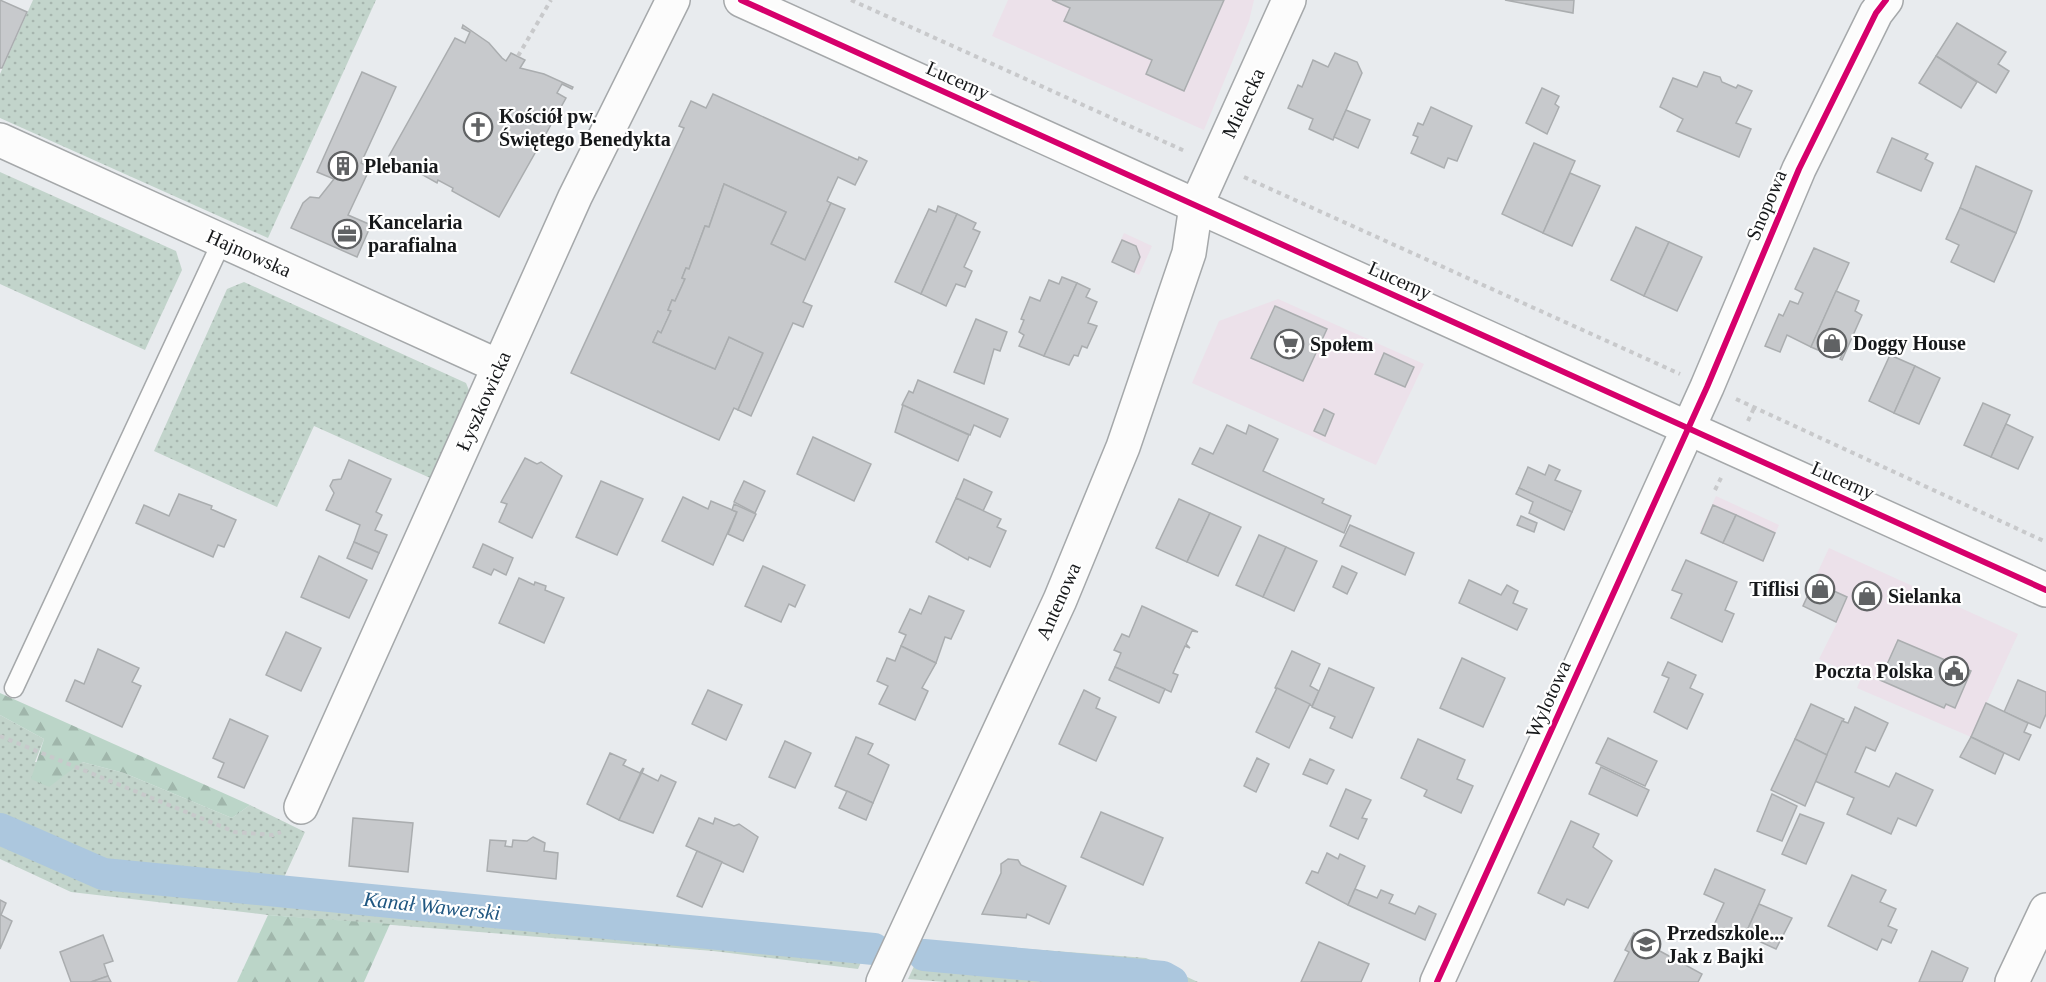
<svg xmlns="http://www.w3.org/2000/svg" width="2046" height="982" font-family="Georgia,serif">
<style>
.commercial{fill:#ece1ea}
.grass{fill:url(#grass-dots)}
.forest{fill:url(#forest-firs)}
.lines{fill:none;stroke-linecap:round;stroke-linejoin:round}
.canal{stroke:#acc7de;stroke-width:32}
.building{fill:#c7c9cc;stroke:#aaadaf;stroke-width:1.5}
.lane-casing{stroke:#a5a8aa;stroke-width:21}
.street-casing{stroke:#a5a8aa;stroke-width:36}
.secondary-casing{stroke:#a5a8aa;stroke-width:36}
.path{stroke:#c8c9cb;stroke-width:4;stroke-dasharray:4.5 4.5;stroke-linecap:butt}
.lane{stroke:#fcfcfc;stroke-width:18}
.street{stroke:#fcfcfc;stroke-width:33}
.secondary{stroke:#fcfcfc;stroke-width:33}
.cycleway-casing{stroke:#fff;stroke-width:10}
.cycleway{stroke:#d6006c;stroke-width:6}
.labels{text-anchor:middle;stroke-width:4.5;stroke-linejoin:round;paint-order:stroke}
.street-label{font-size:20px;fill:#16181a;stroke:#fff}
.poi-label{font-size:20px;font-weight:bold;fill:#16181a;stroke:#fff;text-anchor:start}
.water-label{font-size:21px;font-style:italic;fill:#205781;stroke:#fff}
</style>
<defs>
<pattern id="grass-dots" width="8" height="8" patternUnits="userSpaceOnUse" patternTransform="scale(1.5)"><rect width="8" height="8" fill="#c2d4cb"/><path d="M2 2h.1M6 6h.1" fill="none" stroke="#a6b5ae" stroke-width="1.8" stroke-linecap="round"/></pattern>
<pattern id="forest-firs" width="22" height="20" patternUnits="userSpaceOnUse" patternTransform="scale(1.5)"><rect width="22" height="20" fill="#bbd5c8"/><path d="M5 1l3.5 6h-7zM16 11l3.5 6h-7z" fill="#a0b6ab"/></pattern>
</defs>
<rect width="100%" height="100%" fill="#e8ebee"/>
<g class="commercial">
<polygon points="1008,0 1254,0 1249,21 1204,130 992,36"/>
<polygon points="1124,233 1152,246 1139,275 1111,262"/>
<polygon points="1278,299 1424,364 1376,465 1192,383 1219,321"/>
<polygon points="1716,496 1779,525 1763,562 1699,533"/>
<polygon points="1829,548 2018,634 1971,737 1857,688 1861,678 1819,659 1837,623 1802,606"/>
</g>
<g class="grass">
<polygon points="33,0 376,0 268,238 0,118 0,74"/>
<polygon points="0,172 176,251 182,270 145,350 0,284"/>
<polygon points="244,282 466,383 473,400 437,481 314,426 277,507 154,451 227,289"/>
<polygon points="0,715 44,739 35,762 82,762 124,773 232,818 250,805 305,832 281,884 871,939 858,969 713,951 268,915 71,892 0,859"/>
<polygon points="926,941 1146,958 1198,982 945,982 908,979"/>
</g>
<g class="forest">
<polygon points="0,693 250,805 232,818 124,773 82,762 49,787 31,779 44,739 0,715"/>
<polygon points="268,915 390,924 364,982 237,982"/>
</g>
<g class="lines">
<g class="canal">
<polyline points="0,829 103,874 874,949"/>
<polyline points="924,955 1163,977 1172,982"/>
</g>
</g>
<g class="building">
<polygon points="0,0 27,12 2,68 0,68"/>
<polygon points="1052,0 1224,0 1184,91 1146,74 1152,60 1064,21 1070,8"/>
<polygon points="1505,0 1574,0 1573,13"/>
<polygon points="1957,23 2006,52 1998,64 2009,71 1996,93 1936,56"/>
<polygon points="463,25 489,43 502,58 506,61 511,53 525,60 520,68 544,74 573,87 572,89 562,84 557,93 566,98 499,217 452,191 453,188 438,180 437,183 389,156 455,38 465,43 470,32 462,28"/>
<polygon points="1335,53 1357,62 1362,73 1333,140 1309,129 1313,119 1288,108 1298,85 1302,87 1313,60 1328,67"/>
<polygon points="1936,56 1977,82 1961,108 1919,83"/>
<polygon points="362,72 396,87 361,163 370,168 348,215 371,225 357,257 291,228 303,203 310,197 319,198 334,179 317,172"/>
<polygon points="1704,72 1720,77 1722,82 1736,88 1738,85 1752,91 1736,123 1751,129 1739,157 1677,131 1683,119 1660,107 1673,78 1697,87"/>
<polygon points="1542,88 1559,96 1555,104 1559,107 1547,134 1526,123"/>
<polygon points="713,94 858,160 859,157 867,161 855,185 838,177 827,201 831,203 805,260 771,244 786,212 724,184 709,227 705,226 689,269 686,268 682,278 685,279 675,301 672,300 668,310 671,311 661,333 658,331 653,342 715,369 729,337 763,353 738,410 734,408 719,440 571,373 684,128 679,126 691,101 706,108"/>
<polygon points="1431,107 1472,126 1457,161 1448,158 1444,168 1411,153 1418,137 1413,135 1418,123 1423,125"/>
<polygon points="1346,110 1370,120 1358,148 1334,137"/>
<polygon points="1892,138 1928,154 1925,159 1933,163 1921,191 1877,172"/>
<polygon points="1534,143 1575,161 1543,233 1502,214"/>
<polygon points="1976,166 2032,191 2016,233 1960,208"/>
<polygon points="1570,173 1600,186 1572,246 1543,233"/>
<polygon points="724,184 786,212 771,244 805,260 831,203 845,209 803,302 812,306 803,327 793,323 751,416 738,410 763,353 729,337 715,369 653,342 658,331 661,333 671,311 668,310 672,300 675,301 685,279 682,278 686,268 689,269 705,226 709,227"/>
<polygon points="938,206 957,214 921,294 895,282 929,209 936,212"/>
<polygon points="1960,208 2016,233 1994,282 1951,262 1959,245 1946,239"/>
<polygon points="957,214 976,223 973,229 980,232 964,267 972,271 965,287 956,284 946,306 921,294"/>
<polygon points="1636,227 1669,242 1644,296 1611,280"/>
<polygon points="1122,240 1136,246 1140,257 1134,272 1112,262"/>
<polygon points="1669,242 1702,257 1677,311 1644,296"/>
<polygon points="1814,248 1849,263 1811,347 1787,335 1780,352 1765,346 1779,314 1783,316 1790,301 1798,304 1803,293 1795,289"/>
<polygon points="1062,277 1077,283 1044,356 1019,346 1024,335 1019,332 1024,320 1021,319 1030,297 1040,301 1049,280 1059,284"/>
<polygon points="1077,283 1090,289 1086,297 1097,302 1088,323 1097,326 1087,348 1082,346 1078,356 1074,355 1069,365 1044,356"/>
<polygon points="1836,291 1859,301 1855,311 1862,315 1842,360 1840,359 1842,355 1834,352 1832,356 1811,347"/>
<polygon points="1275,306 1327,329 1303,381 1251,358"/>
<polygon points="976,319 1007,332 1000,351 994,349 984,384 954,372"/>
<polygon points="1384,353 1414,367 1405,387 1375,374"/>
<polygon points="1890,355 1915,366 1894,413 1869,401"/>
<polygon points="1915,366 1940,378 1919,424 1894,413"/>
<polygon points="918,380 1008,419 1000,437 974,425 970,435 902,405 909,391 913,393"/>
<polygon points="1983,403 2010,415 1991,457 1964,445"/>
<polygon points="903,405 969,435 958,461 895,432"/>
<polygon points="1324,409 1334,414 1325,436 1314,431"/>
<polygon points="2006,424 2033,437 2018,469 1991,457"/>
<polygon points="1227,425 1246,434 1249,425 1278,439 1263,471 1324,499 1322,503 1351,516 1344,533 1192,464 1200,448 1213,454"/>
<polygon points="813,437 871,464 854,501 797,474"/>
<polygon points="525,458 537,464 541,462 562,476 532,538 499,522 507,504 501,502"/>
<polygon points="349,460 391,479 376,512 382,515 375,530 387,535 379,553 354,542 360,525 326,510 334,493 330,486 333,480 341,479"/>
<polygon points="1549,465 1560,470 1555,480 1581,491 1572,512 1519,488 1528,467 1545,475"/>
<polygon points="964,479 992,492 983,511 956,498"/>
<polygon points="601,481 643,499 617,555 576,537"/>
<polygon points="744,481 765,491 755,513 734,502"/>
<polygon points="1519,488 1572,512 1564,530 1529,513 1533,502 1516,494"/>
<polygon points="179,494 212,506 211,509 236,520 224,547 218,545 213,557 136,523 144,505 169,516"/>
<polygon points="683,497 708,509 711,501 737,512 713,565 662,541"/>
<polygon points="956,498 1001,519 997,527 1006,531 990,567 969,557 968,560 936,542"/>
<polygon points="1179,499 1210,513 1187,562 1156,548"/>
<polygon points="734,504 756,514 743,541 728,534 737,512 732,510"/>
<polygon points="1713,505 1736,515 1723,543 1701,533"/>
<polygon points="1210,513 1241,527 1218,576 1187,562"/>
<polygon points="1736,515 1775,533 1763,561 1723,543"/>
<polygon points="1521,516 1537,523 1534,532 1517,525"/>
<polygon points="1350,525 1414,553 1405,575 1340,546"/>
<polygon points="1259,535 1286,547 1263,597 1236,585"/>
<polygon points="354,542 379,553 372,569 347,558"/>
<polygon points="483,544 513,558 506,575 494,569 491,575 473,567"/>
<polygon points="1286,547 1317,561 1294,611 1263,597"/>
<polygon points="319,556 367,580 349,618 301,597"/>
<polygon points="1686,560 1737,582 1725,610 1734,614 1722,642 1671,618 1682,594 1672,590"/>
<polygon points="763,566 805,585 795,607 789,604 781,622 745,606"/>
<polygon points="1342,566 1357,573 1347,594 1333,587"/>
<polygon points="519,578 534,585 535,582 546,586 545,590 564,598 544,643 499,623"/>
<polygon points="1469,580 1501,595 1507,585 1518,591 1513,603 1527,609 1517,630 1459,603"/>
<polygon points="1814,582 1847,597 1836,622 1803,606"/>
<polygon points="929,596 964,611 951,639 945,637 936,663 901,646 906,635 899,632 910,609 921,614"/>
<polygon points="1142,606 1198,632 1192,631 1186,644 1190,648 1185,646 1173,673 1178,675 1171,692 1115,667 1121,653 1114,650 1122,634 1129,637"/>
<polygon points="286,632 321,648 301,691 266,675"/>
<polygon points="1898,640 1971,671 1955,708 1946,704 1944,708 1880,680"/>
<polygon points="901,646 936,663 922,688 928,691 915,720 879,704 888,686 877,681 887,658 895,661"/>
<polygon points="98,649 139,668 132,682 141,686 122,727 66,701 75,680 84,684"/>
<polygon points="1292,651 1320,664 1310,686 1319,691 1312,706 1275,688"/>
<polygon points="1462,658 1505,678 1483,727 1440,708"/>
<polygon points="1668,662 1696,675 1690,688 1703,694 1687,729 1654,712 1669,678 1662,675"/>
<polygon points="1115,667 1165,689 1159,703 1109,680"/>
<polygon points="1329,668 1374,688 1352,738 1330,728 1335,717 1312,707"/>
<polygon points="2018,680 2046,692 2046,714 2040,728 2004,712"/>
<polygon points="1277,688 1310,704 1289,748 1256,732"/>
<polygon points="708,690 742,705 726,740 692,724"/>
<polygon points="1084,690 1100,698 1096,708 1116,717 1096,761 1059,744"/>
<polygon points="1986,703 2028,723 2024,732 2031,735 2019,760 1971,737"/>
<polygon points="1811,704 1844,719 1827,755 1795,739"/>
<polygon points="1855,707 1888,723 1875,751 1866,747 1855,772 1889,787 1896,773 1933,790 1916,826 1898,818 1891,834 1847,814 1854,798 1815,781 1842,721 1848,723"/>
<polygon points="230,719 268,736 244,788 218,777 224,763 213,758"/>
<polygon points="856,737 873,744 868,754 889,765 873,803 835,786"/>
<polygon points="1971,737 2004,753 1995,774 1960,757"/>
<polygon points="1608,738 1657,761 1645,786 1596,763"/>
<polygon points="1418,739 1465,760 1457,779 1473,786 1461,813 1424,796 1427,790 1401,778"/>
<polygon points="1795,739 1827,755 1805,806 1771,790"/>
<polygon points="785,741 811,753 795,788 769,777"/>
<polygon points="610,753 626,760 623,765 640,773 643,768 619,820 587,804"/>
<polygon points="1257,758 1269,764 1256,792 1244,786"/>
<polygon points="1310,759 1334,770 1327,784 1303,774"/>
<polygon points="1601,767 1649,790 1637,816 1589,794"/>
<polygon points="644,768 642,773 658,781 661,775 676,782 653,833 619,820"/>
<polygon points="1346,789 1371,800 1362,818 1367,819 1358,839 1330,826"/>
<polygon points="847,791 873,803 866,820 839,808"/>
<polygon points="1772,794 1797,806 1782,841 1757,831"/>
<polygon points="1101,812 1163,838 1143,885 1081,857"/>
<polygon points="1800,814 1824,823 1806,864 1782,854"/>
<polygon points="353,818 413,823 408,872 349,866"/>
<polygon points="699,818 713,824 715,818 734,826 739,824 758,837 743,872 686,846"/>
<polygon points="1571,821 1599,834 1593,847 1612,861 1588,908 1567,899 1564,905 1538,893"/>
<polygon points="533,837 545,843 544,851 558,853 556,879 487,871 490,840 506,841 505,846 512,847 513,840 527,841"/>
<polygon points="697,851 722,862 702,907 677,896"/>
<polygon points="1327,853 1338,859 1340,854 1365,866 1348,905 1306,883 1312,871 1318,873"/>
<polygon points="1008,859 1018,860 1021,865 1066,886 1049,924 1027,914 1026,918 982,914 1001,873 1001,864"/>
<polygon points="1715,869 1765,890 1743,940 1713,927 1724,903 1704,894"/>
<polygon points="1852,875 1886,890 1880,902 1896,909 1888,926 1897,930 1891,943 1882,939 1877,950 1828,926"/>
<polygon points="1355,889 1377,898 1381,890 1393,895 1389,903 1415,914 1419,906 1436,914 1425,940 1348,905"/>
<polygon points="0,900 6,903 1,915 12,921 0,949"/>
<polygon points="1759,904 1792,918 1776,949 1745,935"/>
<polygon points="1634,933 1659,946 1658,950 1702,974 1698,982 1614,982 1629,952 1625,950"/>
<polygon points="103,935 113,961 104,964 108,976 91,982 71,982 60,952"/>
<polygon points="1319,942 1369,964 1361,982 1301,982"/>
<polygon points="1932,951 1968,968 1962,982 1919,982"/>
<polygon points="108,976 111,982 91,982"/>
</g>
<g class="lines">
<g class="lane-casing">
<polyline id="lane" points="14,688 222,241"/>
</g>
<g class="street-casing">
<g id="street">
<polyline points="0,140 498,366"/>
<polyline points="301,807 575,197 673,0"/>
<polyline points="883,982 1060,600 1123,447 1189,253 1196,206 1289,0"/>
<polyline points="1437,982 1707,387 1799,169 1876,13 1886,0"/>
<polyline points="2012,982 2046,910"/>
</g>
</g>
<g class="secondary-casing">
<polyline id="secondary" points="741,0 2046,590"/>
</g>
<g class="path">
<polyline points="851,0 1187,152"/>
<polyline points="518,56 551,0"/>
<polyline points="1244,177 1680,374"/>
<polyline points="1736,399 2046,542"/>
<polyline points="1748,421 1754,408"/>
<polyline points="1715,490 1722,476"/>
<polyline points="0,736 235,832 273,835 281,832"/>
</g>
<use href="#lane" class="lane"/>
<use href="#street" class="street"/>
<use href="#secondary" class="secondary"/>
<g class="cycleway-casing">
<g id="cycleway">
<polyline points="741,0 2046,590"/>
<polyline points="1437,982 1707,387 1799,169 1876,13 1886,0"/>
</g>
</g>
<use href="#cycleway" class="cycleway"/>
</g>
<defs>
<g id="church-ring" transform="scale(1.5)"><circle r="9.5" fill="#fff" stroke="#606264" stroke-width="1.5"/><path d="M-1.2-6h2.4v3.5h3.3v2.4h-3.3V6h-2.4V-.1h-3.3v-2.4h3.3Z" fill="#606264"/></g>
<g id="building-ring" transform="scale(1.5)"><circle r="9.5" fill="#fff" stroke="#606264" stroke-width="1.5"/><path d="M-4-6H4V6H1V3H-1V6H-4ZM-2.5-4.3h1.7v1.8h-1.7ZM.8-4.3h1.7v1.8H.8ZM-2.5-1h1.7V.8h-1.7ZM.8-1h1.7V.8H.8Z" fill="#606264"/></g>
<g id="office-ring" transform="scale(1.5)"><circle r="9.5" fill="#fff" stroke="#606264" stroke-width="1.5"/><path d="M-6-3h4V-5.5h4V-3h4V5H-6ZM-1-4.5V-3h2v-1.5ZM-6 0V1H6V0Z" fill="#606264"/></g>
<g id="shop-ring" transform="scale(1.5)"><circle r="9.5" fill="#fff" stroke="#606264" stroke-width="1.5"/><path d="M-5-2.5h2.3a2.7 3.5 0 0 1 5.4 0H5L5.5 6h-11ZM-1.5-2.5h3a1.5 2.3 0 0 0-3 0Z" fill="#606264"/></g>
<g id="supermarket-ring" transform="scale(1.5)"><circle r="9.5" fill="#fff" stroke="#606264" stroke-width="1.5"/><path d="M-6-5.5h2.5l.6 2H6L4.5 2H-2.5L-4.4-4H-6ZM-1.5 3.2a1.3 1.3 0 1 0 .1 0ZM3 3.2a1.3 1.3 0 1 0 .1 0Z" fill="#606264"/></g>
<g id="civic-ring" transform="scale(1.5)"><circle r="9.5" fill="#fff" stroke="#606264" stroke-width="1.5"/><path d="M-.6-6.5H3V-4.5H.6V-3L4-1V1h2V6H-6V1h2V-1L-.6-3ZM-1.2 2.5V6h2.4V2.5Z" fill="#606264"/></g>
<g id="school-ring" transform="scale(1.5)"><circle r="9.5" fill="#fff" stroke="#606264" stroke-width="1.5"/><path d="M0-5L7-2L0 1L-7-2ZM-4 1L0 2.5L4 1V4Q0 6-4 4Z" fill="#606264"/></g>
</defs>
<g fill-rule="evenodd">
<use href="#church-ring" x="478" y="127"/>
<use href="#building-ring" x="343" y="166"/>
<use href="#office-ring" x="347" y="234"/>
<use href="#shop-ring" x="1832" y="343"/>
<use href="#supermarket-ring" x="1289" y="344"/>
<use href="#shop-ring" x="1820" y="589"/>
<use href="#shop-ring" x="1867" y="596"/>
<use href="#civic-ring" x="1954" y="671"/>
<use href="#school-ring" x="1646" y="944"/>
</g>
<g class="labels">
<g class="street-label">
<text transform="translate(958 80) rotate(24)" y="7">Lucerny</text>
<text transform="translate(1243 103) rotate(-65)" y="7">Mielecka</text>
<text transform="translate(1766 205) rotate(-67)" y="7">Snopowa</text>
<text transform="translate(249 253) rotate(24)" y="7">Hajnowska</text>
<text transform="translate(1400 280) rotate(24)" y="7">Lucerny</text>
<text transform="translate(483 401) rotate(-66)" y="7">Łyszkowicka</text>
<text transform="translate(1843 480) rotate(24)" y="7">Lucerny</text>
<text transform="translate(1058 601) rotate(-66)" y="7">Antenowa</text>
<text transform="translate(1548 699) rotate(-66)" y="7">Wylotowa</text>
</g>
<g class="poi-label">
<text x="499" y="123">Kościół pw.<tspan x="499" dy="23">Świętego Benedykta</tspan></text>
<text x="364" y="173">Plebania</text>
<text x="368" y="229">Kancelaria<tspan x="368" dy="23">parafialna</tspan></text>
<text x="1853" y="350">Doggy House</text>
<text x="1310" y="351">Społem</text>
<text x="1799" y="596" text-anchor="end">Tiflisi</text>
<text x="1888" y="603">Sielanka</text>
<text x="1933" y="678" text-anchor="end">Poczta Polska</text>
<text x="1667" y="940">Przedszkole...<tspan x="1667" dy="23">Jak z Bajki</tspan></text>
</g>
<g class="water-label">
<text transform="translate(432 906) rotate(6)" y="7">Kanał Wawerski</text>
</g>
</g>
</svg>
